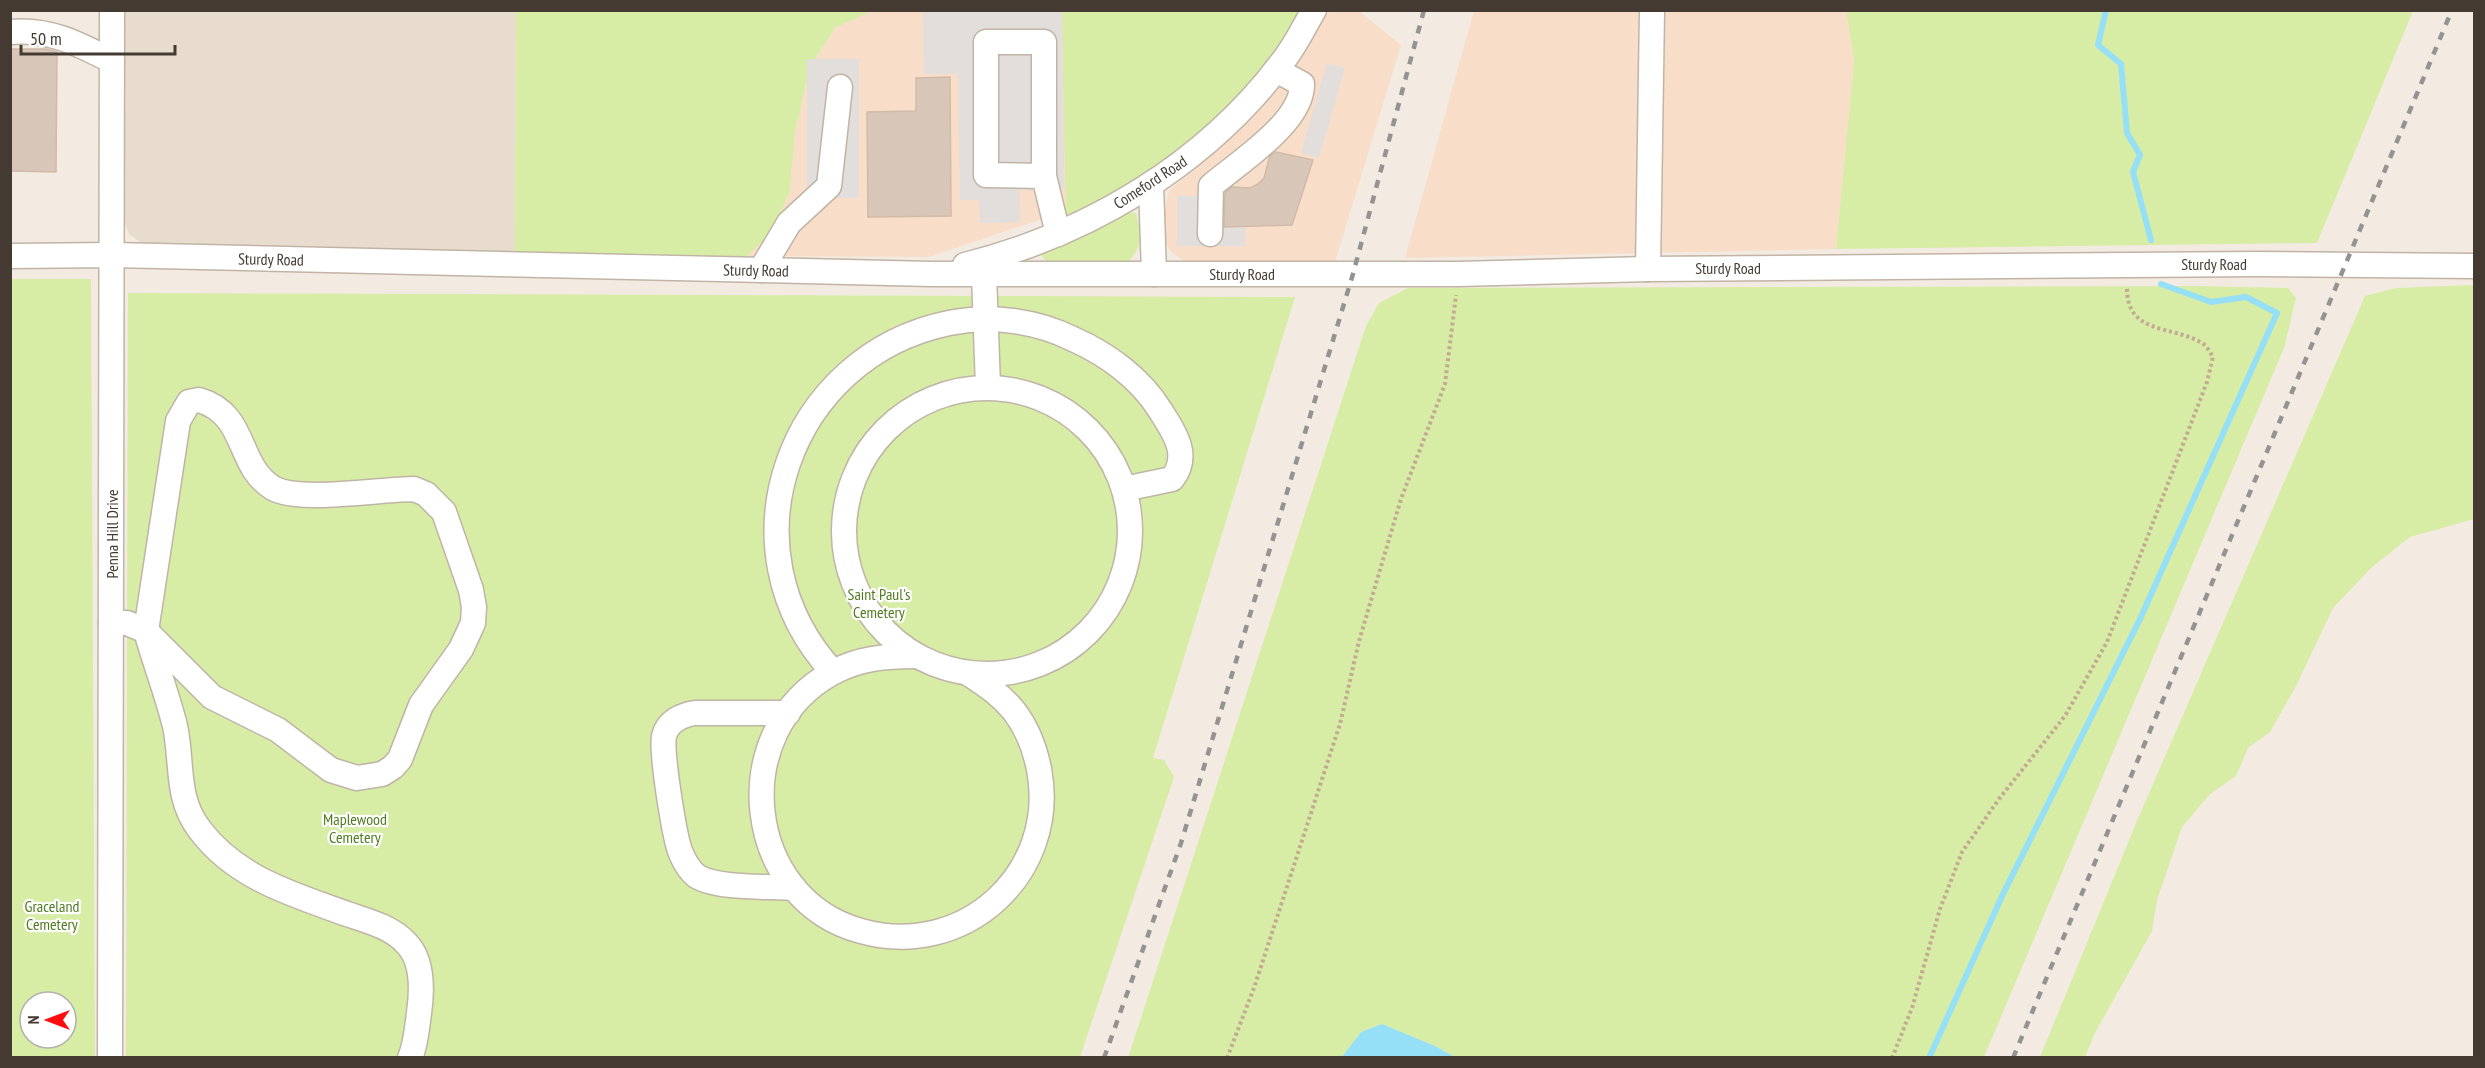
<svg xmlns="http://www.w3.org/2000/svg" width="2485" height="1068" font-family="'PT Sans Narrow',sans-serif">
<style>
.residential{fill:#e7dcce}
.commercial{fill:#f8ddc9}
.green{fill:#d7eca5;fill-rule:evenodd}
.parking{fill:#e2dedb}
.water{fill:#95dff7}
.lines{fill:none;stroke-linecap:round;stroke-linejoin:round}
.stream{stroke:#95dff7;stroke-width:6}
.building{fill:#d8c7b8;stroke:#d1baa8;stroke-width:1.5}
.minor-casing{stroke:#c1b4a6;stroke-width:27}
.path{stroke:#c2aa93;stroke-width:4;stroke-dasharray:3 3;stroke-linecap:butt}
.minor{stroke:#fff;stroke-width:24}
.rail{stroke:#939393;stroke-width:4.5;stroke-dasharray:8 8;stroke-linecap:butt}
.labels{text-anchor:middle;stroke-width:4.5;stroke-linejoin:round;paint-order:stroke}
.street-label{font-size:16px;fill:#443a31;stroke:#fff}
.park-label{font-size:16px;fill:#517b20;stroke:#fff}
</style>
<rect width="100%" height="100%" fill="#f3ebe1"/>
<polygon class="residential" points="510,10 516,12 515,256 144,245 129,234 123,219 121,11"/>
<g class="commercial">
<polygon points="872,11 1298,11 1101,199 929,257 747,256 773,232 790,190 795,132 810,68 835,28"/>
<polygon points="1330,11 1359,11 1401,45 1335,262 1186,263 1171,252 1164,240 1163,219 1169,191 1239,129"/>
<polygon points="1474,11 1846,11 1854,61 1836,249 1405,258"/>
</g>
<g class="green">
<polygon points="510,11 872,11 835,28 810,67 795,132 790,190 773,232 747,256 515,256 516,12"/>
<polygon points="1062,11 1303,11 1256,80 1176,156 1081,213 1066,214"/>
<polygon points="1846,11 1846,10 2413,11 2317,243 1836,249 1854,61"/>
<path d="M 1127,213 L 1136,213 C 1141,235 1144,246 1127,263 L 1046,261 L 1041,255 Z"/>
<path d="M 11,279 L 91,279 L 95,1057 L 11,1057 ZM 30,1002 L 66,1002 L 66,1038 L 30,1038 Z"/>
<polygon points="2474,285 2474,519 2410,537 2372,567 2333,608 2296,686 2270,732 2248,748 2236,776 2210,794 2182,827 2157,900 2152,931 2095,1033 2085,1057 2040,1057 2137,821 2365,296 2396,288"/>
<polygon points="2194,286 2288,288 2296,298 2284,348 1984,1057 1455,1057 1435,1046 1382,1024 1361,1032 1342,1057 1128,1058 1366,326 1379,303 1408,288"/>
<polygon points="128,293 1295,297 1153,758 1164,760 1174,777 1080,1057 126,1058"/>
</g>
<g class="parking">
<polygon points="1062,11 1064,189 1019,190 1020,222 980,223 979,200 960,200 958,74 924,74 923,12"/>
<rect x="807" y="59" width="52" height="139"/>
<polygon points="1327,63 1345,68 1319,158 1301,153"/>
<polygon points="1177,196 1224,196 1225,226 1245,227 1245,246 1177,246"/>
</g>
<polygon class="water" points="1382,1024 1435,1046 1455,1057 1342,1057 1361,1032"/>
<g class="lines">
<g class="stream">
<polyline points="2106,10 2098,45 2121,64 2127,133 2140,155 2133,172 2151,240"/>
<polyline points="1929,1058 2003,894 2140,619 2277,313 2246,297 2211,302 2161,284"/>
</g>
</g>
<g class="building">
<polygon points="10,49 46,49 57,52 56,172 10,171"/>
<polygon points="950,77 951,216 868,217 867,112 916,111 916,78"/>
<polygon points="1276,152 1313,160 1292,225 1224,227 1225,193 1232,187 1250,188 1258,184 1264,178 1270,156"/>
</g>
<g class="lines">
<g class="minor-casing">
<g id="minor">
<path d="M 10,32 C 49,28 79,44 112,61"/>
<polyline points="1044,176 986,175 986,42 1044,42 1044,176 1058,234"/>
<polyline points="1151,184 1154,274"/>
<path d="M 1210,234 L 1211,186 C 1239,162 1303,122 1302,84 L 1276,70"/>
<polyline points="10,256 113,255 931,274 1458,274 1648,269 2256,264 2474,266"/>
<path d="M 965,265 C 1089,234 1206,164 1283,61 C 1295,46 1304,27 1314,10"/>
<polyline points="1648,269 1652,10"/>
<polyline points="761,270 789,223 829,186 840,87"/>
<polyline points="984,274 988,387"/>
<circle cx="987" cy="531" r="143"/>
<path d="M 111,623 L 127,623 L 146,631 L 212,697 L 278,730 L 331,770 L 357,778 L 382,774 L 393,767 L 400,759 L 421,705 L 461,649 L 473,623 L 474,607 L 471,590 L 444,512 L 426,494 L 414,489 C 381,489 299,503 273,488 C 236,466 248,414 199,400 L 189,402 L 178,421 L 146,631 C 155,663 167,694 175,726 C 183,763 175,798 200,830 C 236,878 292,894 347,914 C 368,921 392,927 407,944 C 423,961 422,992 419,1013 C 417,1028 416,1044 410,1058"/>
<path d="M 916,656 C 886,656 859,658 832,673 C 726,731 743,899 861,931 C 963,960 1059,874 1039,769 C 1035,749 1027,728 1014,711 C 1001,695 986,685 969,674"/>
<path d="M 833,672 C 719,549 788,356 949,323 C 991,315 1035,320 1073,339 C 1107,354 1140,378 1160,410 C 1174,432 1191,455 1172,479 L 1124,489"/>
<path d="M 788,713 L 695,713 C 682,715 668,721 664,736 C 661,753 674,834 680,851 C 684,861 689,871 698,877 C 720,889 769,886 794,888"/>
<polyline points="110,1058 112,10"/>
</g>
</g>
<g class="path">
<polyline points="1227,1058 1254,988 1340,724 1359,641 1401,499 1445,384 1456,295"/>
<path d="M 1892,1058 L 1912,1008 L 1940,909 L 1962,852 L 1999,799 L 2065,716 L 2107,642 L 2207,382 L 2213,357 C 2210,352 2206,345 2202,343 C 2172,325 2126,335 2127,287"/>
</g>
<use href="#minor" class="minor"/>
<g class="rail">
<polyline points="1104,1058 1181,843 1353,274 1424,10"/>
<polyline points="2013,1058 2452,10"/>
</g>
</g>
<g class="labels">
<g class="street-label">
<text transform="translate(1150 182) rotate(-33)" y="6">Comeford Road</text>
<text transform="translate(271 259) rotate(1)" y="6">Sturdy Road</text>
<text x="2214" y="270">Sturdy Road</text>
<text x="1728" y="274">Sturdy Road</text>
<text transform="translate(756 270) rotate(1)" y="6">Sturdy Road</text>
<text x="1242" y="280">Sturdy Road</text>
<text transform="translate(112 534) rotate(-90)" y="6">Penna Hill Drive</text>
</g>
<g class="park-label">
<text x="879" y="600">Saint Paul's<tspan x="879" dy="18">Cemetery</tspan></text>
<text x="355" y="825">Maplewood<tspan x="355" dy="18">Cemetery</tspan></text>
<text x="52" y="912">Graceland<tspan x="52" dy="18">Cemetery</tspan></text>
</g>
</g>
<rect width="2485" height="1068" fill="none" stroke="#443a31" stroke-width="24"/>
<g transform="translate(48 1020) rotate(270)"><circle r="28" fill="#ffffff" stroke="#b4b0ad" stroke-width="1.5"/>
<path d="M0-4.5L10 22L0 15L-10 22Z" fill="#ff0c0e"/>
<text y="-9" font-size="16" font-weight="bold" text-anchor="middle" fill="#443a31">N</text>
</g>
<path d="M21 45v9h154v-9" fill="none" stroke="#443a31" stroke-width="3"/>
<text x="30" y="45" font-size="18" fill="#443a31" stroke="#ffffff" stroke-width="4.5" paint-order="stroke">50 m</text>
</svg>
